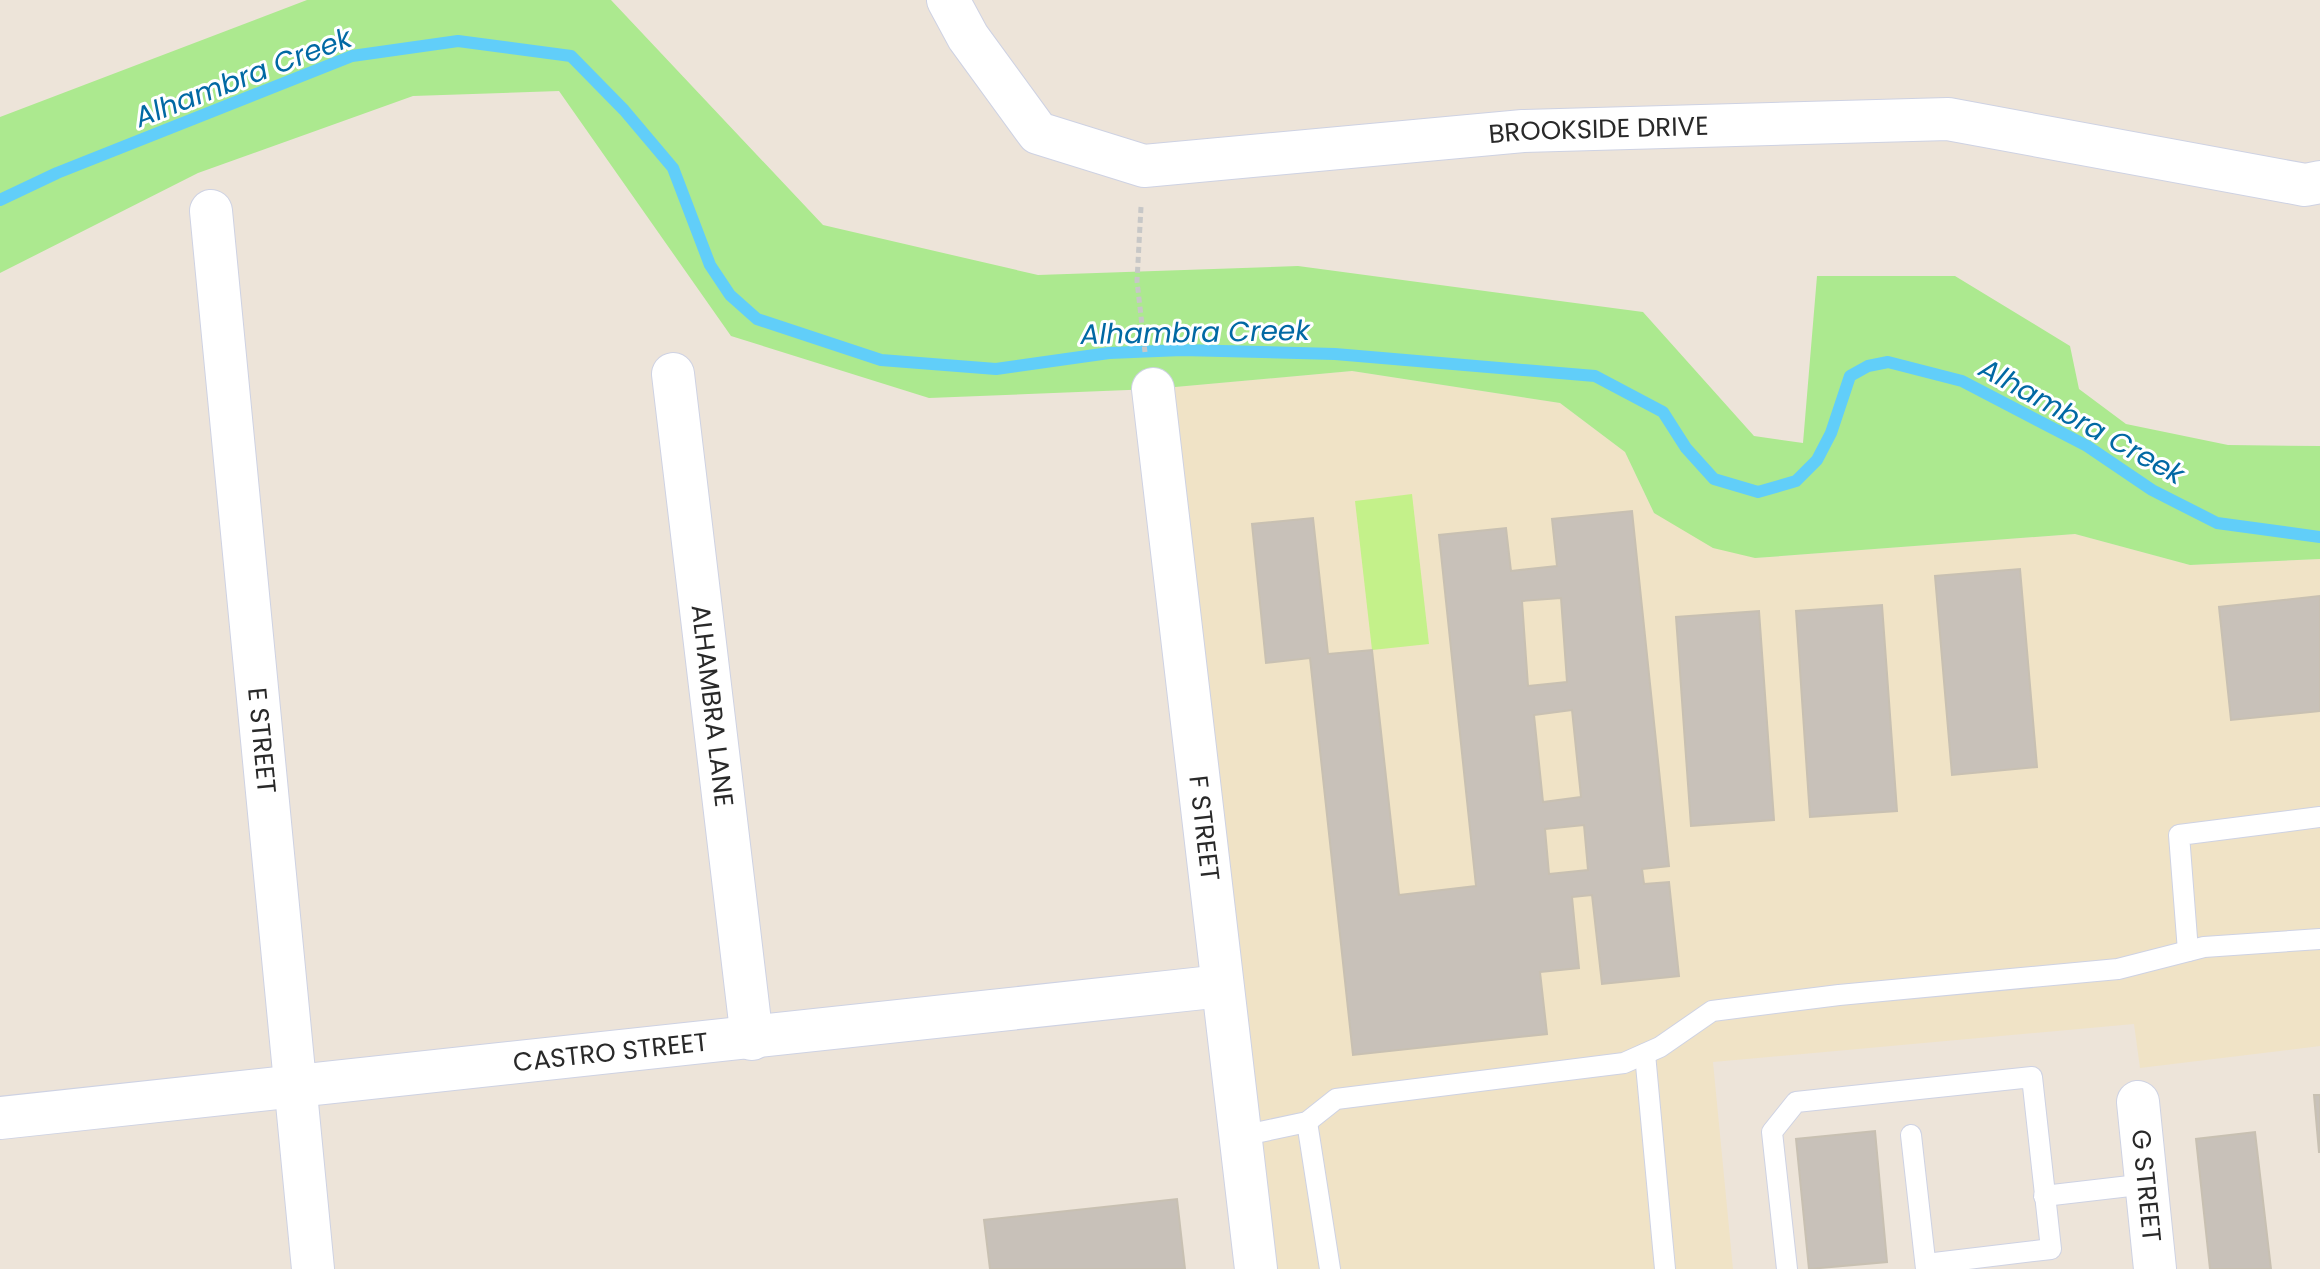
<svg xmlns="http://www.w3.org/2000/svg" width="2320" height="1269" font-family="Poppins,sans-serif">
<style>
.education{fill:#f0e3c6}
.green{fill:#ace98f}
.pitch{fill:#c4f18a}
.lines{fill:none;stroke-linecap:round;stroke-linejoin:round}
.stream{stroke:#61cef9;stroke-width:12}
.building{fill:#c8c1b9;stroke:#c8c0b2;stroke-width:2;fill-rule:evenodd}
.lane-casing{stroke:#ced2e3;stroke-width:22}
.street-casing{stroke:#ced2e3;stroke-width:44}
.path{stroke:#c7c7c7;stroke-width:5;stroke-dasharray:6 4;stroke-linecap:butt}
.lane{stroke:#fff;stroke-width:20}
.street{stroke:#fff;stroke-width:42}
.labels{text-anchor:middle;stroke-width:6;stroke-linejoin:round;paint-order:stroke}
.street-label{font-size:26px;fill:#292929;stroke:#fff}
.water-label{font-size:28px;font-style:italic;fill:#0169a4;stroke:#fff}
</style>
<rect width="100%" height="100%" fill="#ede4d9"/>
<polygon class="education" points="1352,371 1560,403 1625,452 1654,513 1755,558 2075,534 2190,565 2320,559 2320,1046 2140,1068 2134,1024 1713,1062 1733,1269 1256,1269 1153,389"/>
<polygon class="green" points="307,0 611,0 823,225 1038,275 1298,266 1643,312 1754,436 1803,443 1817,276 1955,276 2070,346 2079,389 2126,424 2228,445 2320,446 2320,559 2190,565 2075,534 1755,558 1713,548 1654,513 1625,452 1560,403 1352,371 1153,389 929,398 731,336 559,91 413,96 198,173 0,273 0,117"/>
<polygon class="pitch" points="1412,494 1429,644 1372,650 1355,501"/>
<g class="lines">
<polyline class="stream" points="0,200 57,173 352,56 458,41 571,56 624,110 673,168 710,265 730,295 757,319 881,360 996,369 1109,353 1182,350 1335,354 1595,376 1663,412 1686,448 1714,479 1758,492 1796,481 1817,460 1831,433 1850,376 1868,366 1888,362 1962,381 2087,446 2152,490 2217,523 2320,537"/>
</g>
<g class="building">
<path d="M 1632,511 L 1669,866 L 1642,869 L 1644,884 L 1669,882 L 1679,976 L 1602,984 L 1592,895 L 1572,897 L 1579,968 L 1540,972 L 1547,1034 L 1353,1055 L 1310,658 L 1266,663 L 1252,524 L 1313,518 L 1328,654 L 1372,650 L 1399,895 L 1476,886 L 1439,535 L 1506,528 L 1511,571 L 1557,566 L 1552,519 ZM 1561,598 L 1567,682 L 1528,686 L 1522,601 ZM 1572,710 L 1581,797 L 1543,802 L 1534,715 ZM 1584,825 L 1588,870 L 1549,874 L 1545,829 Z"/>
<polygon points="2020,569 2037,767 1952,775 1935,576"/>
<polygon points="2320,596 2320,711 2231,720 2219,607"/>
<polygon points="1882,605 1897,811 1810,817 1796,611"/>
<polygon points="1759,611 1774,820 1691,826 1676,617"/>
<polygon points="2314,1095 2320,1095 2320,1152 2319,1152"/>
<polygon points="1875,1131 1887,1262 1809,1269 1796,1139"/>
<polygon points="2255,1132 2271,1269 2210,1269 2196,1139"/>
<polygon points="1177,1199 1185,1269 990,1269 984,1220"/>
</g>
<g class="lines">
<g class="lane-casing">
<g id="lane">
<polyline points="2188,951 2179,835 2320,817"/>
<polyline points="1645,1054 1665,1269"/>
<polyline points="1307,1122 1330,1269"/>
<polyline points="1911,1135 1926,1269"/>
<polyline points="1241,1136 1307,1122 1336,1099 1624,1063 1660,1047 1712,1011 1839,995 2118,969 2204,947 2320,939"/>
<polyline points="2044,1196 2147,1184"/>
<polyline points="1787,1269 1772,1132 1796,1102 2032,1077 2051,1249 1926,1264"/>
</g>
</g>
<g class="street-casing">
<g id="street">
<path id="s1" d="M 948,0 L 968,37 L 1038,133 L 1144,166 L 1523,131 L 1948,119 L 2305,185 L 2320,182"/>
<path id="s2" d="M 211,211 L 313,1269"/>
<path id="s3" d="M 673,374 L 752,1039"/>
<path id="s4" d="M 1153,389 L 1256,1269"/>
<path id="s5" d="M 2138,1102 L 2155,1269"/>
<path id="s6" d="M 0,1118 L 1222,986"/>
</g>
</g>
<polyline class="path" points="1141,207 1137,281 1145,352"/>
<use href="#lane" class="lane"/>
<use href="#street" class="street"/>
</g>
<g class="labels">
<g class="street-label">
<text dy="9" stroke="none"><textPath href="#s1" startOffset="728">BROOKSIDE DRIVE</textPath></text>
<text dy="9" stroke="none"><textPath href="#s3" startOffset="334">ALHAMBRA LANE</textPath></text>
<text dy="9" stroke="none"><textPath href="#s2" startOffset="532">E STREET</textPath></text>
<text dy="9" stroke="none"><textPath href="#s4" startOffset="442">F STREET</textPath></text>
<text dy="9" stroke="none"><textPath href="#s6" startOffset="614">CASTRO STREET</textPath></text>
<text dy="9" stroke="none"><textPath href="#s5" startOffset="84">G STREET</textPath></text>
</g>
<g class="water-label">
<text transform="translate(243 77) rotate(-21)" y="10">Alhambra Creek</text>
<text transform="translate(1195 332) rotate(-1)" y="10">Alhambra Creek</text>
<text transform="translate(2082 421) rotate(29)" y="10">Alhambra Creek</text>
</g>
</g>
</svg>
